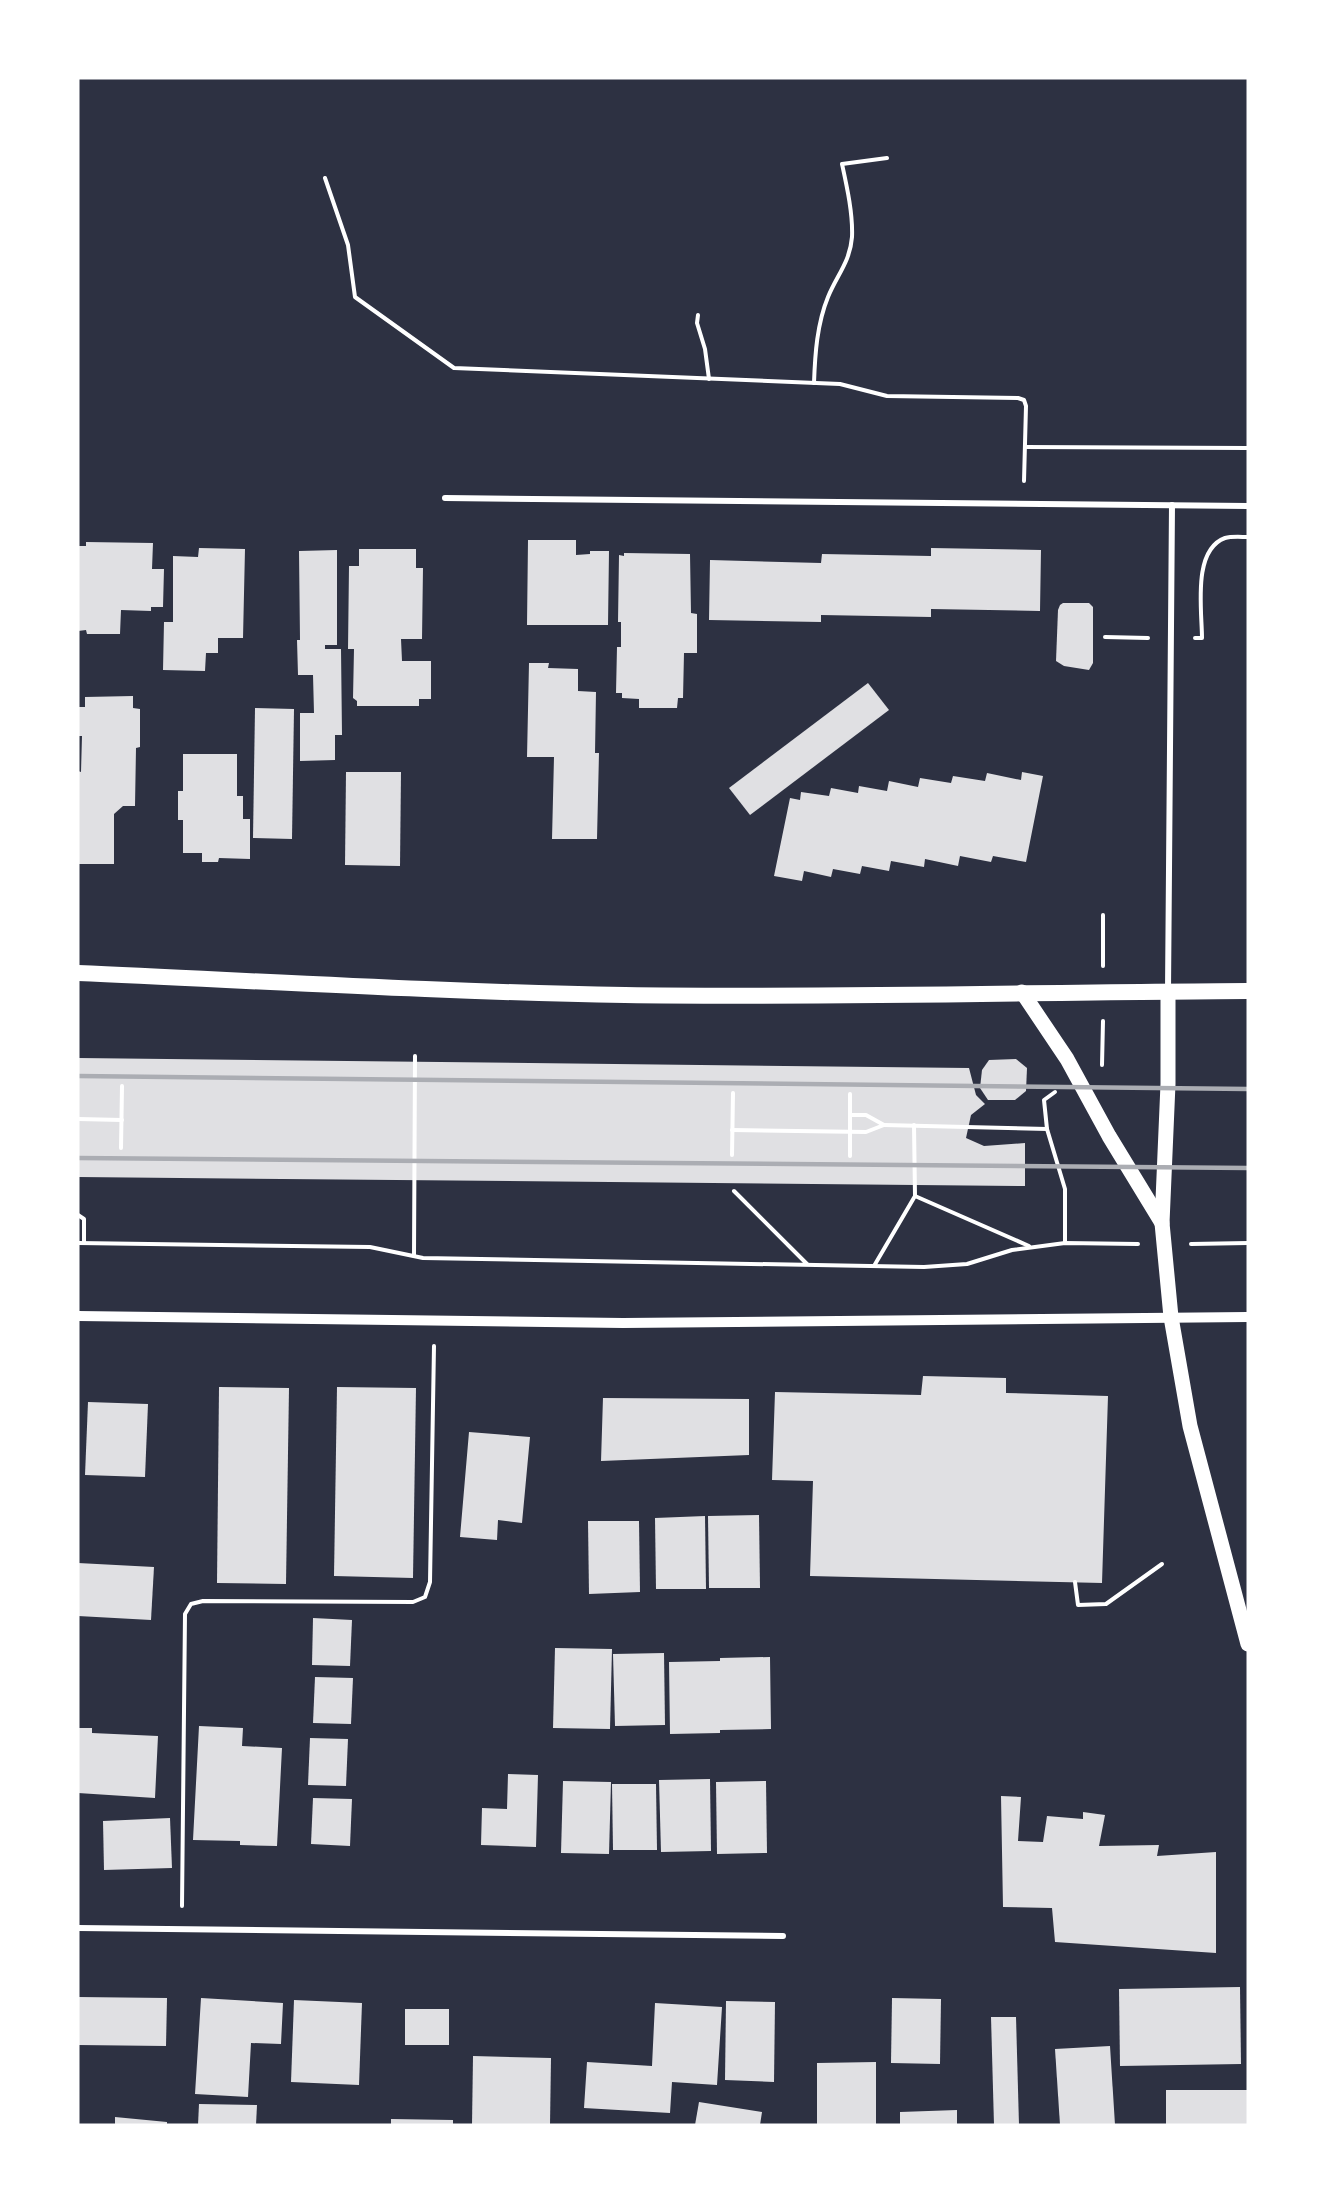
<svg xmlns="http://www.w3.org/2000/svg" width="1326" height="2203" font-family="'Noto Serif',serif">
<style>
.building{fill:#e0e0e3}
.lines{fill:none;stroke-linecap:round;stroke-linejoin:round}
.path{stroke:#fff;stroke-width:4}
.minor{stroke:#fff;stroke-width:6}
.tertiary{stroke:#fff;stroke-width:10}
.primary{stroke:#fff;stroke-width:15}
.trunk{stroke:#fff;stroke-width:16}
.rail{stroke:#abadb3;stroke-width:4.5}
</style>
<rect width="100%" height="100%" fill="#2d3142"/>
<g class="building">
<polygon points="528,540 576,540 576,555 590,554 590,551 609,551 608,625 527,625"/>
<polygon points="86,542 153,543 152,569 164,569 163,607 151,607 151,611 121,610 120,634 87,634 86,630 78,631 78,546 86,546"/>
<polygon points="199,548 245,549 243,638 218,638 218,653 206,653 205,671 163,670 164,622 173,622 173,556 198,557"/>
<polygon points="931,548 1041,550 1040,611 931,609 931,617 821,615 821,622 709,620 710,560 821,563 822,554 931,556"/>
<polygon points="359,549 416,549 416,568 423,568 422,639 401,639 402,661 431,661 431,699 419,699 419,706 357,706 357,701 353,698 354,649 348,649 349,566 359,566"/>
<polygon points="337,550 337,645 325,645 325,649 341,649 342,735 335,735 335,760 300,761 300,713 314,713 313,675 298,675 297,640 300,640 299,551"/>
<polygon points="624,553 690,554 691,613 697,614 697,653 684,653 683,698 678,698 677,708 639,708 639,699 622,698 622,693 616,693 617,647 621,647 621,622 618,622 619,555 624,556"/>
<polygon points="1063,603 1089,603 1093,607 1093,663 1089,670 1064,666 1056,661 1058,610 1060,605"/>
<polygon points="529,663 549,663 548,668 578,669 578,691 596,692 595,753 599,753 597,839 552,839 554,757 527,757"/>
<polygon points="868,683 889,710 750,815 729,788"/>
<polygon points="133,696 133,708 140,709 140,747 136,748 135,806 123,806 114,814 114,864 78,864 78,771 81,772 82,736 78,736 79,707 85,707 85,697"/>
<polygon points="255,708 294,709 292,839 253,838"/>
<polygon points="183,754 237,754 237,796 243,796 243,819 250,819 250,859 219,858 218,862 202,862 202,853 183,853 183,820 178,820 178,791 183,791"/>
<polygon points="346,772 401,772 400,866 345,865"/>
<polygon points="1022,772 1043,776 1026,862 993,856 991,862 960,856 958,866 925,859 924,867 891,861 889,871 862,866 860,874 833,869 831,877 804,871 802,881 774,876 790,798 800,800 801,792 829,796 831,788 858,793 859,786 887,791 889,781 918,787 920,778 951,783 953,776 985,781 987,773 1021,780"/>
<polygon points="78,1058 969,1068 976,1095 985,1104 971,1115 966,1138 984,1146 1025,1143 1025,1186 78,1177"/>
<polygon points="1016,1059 1027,1068 1026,1091 1015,1100 988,1100 980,1088 982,1070 989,1060"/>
<polygon points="923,1376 1006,1378 1006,1393 1108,1396 1102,1583 810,1576 813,1481 772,1480 775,1392 921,1395"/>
<polygon points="219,1387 289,1388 286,1584 217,1583"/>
<polygon points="337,1387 416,1388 413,1578 334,1576"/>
<polygon points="603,1398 749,1399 749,1455 601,1461"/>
<polygon points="88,1402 148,1404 145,1477 85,1475"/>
<polygon points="469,1432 530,1437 522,1523 498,1520 497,1540 460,1537"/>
<polygon points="759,1515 760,1588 709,1588 708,1516"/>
<polygon points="705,1516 706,1589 656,1589 655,1518"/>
<polygon points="588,1521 639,1521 640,1592 589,1594"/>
<polygon points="78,1563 154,1567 151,1620 78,1616"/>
<polygon points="313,1618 352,1620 350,1666 312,1665"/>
<polygon points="555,1648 612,1649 610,1729 553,1728"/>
<polygon points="664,1653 665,1725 615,1726 613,1654"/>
<polygon points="770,1657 771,1729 720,1730 720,1733 670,1734 669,1662 720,1661 720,1658"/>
<polygon points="315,1677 353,1678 351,1724 313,1723"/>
<polygon points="199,1726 243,1728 242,1746 282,1748 277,1846 240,1845 240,1841 193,1840"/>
<polygon points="78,1728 92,1728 92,1733 158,1736 155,1798 78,1793"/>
<polygon points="310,1738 348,1739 346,1786 308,1785"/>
<polygon points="508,1774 538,1775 536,1847 481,1845 482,1808 507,1809"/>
<polygon points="710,1779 711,1851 661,1852 659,1780"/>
<polygon points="563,1781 611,1782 609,1854 561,1853"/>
<polygon points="766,1781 767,1853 717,1854 716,1782"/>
<polygon points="612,1784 656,1784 657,1850 613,1850"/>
<polygon points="1001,1796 1021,1797 1018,1841 1043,1842 1047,1816 1083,1819 1083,1812 1105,1815 1099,1846 1159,1845 1157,1856 1216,1852 1216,1953 1055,1942 1052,1908 1003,1907"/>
<polygon points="313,1798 352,1799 350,1846 311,1844"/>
<polygon points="170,1818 172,1868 104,1870 103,1821"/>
<polygon points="1240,1987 1241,2064 1120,2066 1119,1989"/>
<polygon points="78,1997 167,1998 166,2046 78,2045"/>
<polygon points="201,1998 283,2003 281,2044 251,2043 248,2097 195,2094"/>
<polygon points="892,1998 941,1999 940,2064 891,2063"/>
<polygon points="294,2000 362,2003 359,2085 291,2082"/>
<polygon points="726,2001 775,2002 774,2082 725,2080"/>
<polygon points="655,2003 722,2007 717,2085 672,2082 670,2113 584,2108 587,2062 652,2066"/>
<rect x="405" y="2009" width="44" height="36"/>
<polygon points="991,2017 1016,2017 1019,2125 994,2125"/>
<polygon points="1110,2046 1115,2125 1060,2125 1055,2049"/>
<polygon points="473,2056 551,2058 550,2125 472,2125"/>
<polygon points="876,2062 876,2125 817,2125 817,2063"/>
<rect x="1166" y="2090" width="82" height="35"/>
<polygon points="699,2102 762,2112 760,2125 695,2125"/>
<polygon points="199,2104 257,2105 256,2125 198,2125"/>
<polygon points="957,2110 957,2125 900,2125 900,2112"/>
<polygon points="115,2117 167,2122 167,2125 115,2125"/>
<polygon points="391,2119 453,2120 453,2125 391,2125"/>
</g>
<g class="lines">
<g class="path">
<polyline points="325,178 348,245 355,297 454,368 840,384 887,396 1018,398 1024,400 1026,406 1024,481"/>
<polyline points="698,315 697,323 705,349 709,379"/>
<path d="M 814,383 C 815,354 817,324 828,297 C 837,275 850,262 852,237 C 853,214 847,187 842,164 L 887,158"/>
<polyline points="1025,447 1248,448"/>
<polyline points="1105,637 1148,638"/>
<path d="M 1195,638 L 1202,638 C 1202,611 1192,550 1225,538 C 1232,536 1241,537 1248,537"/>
<polyline points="1103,966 1103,915"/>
<polyline points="1102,1065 1103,1021"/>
<polyline points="1055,1092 1044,1100 1047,1129 1065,1189 1065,1243"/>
<polyline points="78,1119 122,1120"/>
<polyline points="884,1125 1047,1129"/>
<polyline points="914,1125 915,1196"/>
<polyline points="732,1130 866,1132 884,1125 866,1115 850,1115 850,1094"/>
<polyline points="121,1148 122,1086"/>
<polyline points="732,1155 733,1093"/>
<polyline points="850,1156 850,1115"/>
<polyline points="734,1191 807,1264"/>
<polyline points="78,1215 84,1219 84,1243"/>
<polyline points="78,1243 370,1247 423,1258 924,1267 967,1264 1012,1250 1065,1243 1138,1244"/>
<polyline points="1191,1244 1248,1243"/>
<polyline points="414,1255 415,1056"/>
<polyline points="874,1266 915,1196 1029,1246"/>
<polyline points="1075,1582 1078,1605 1106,1604 1162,1564"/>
<polyline points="182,1906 185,1614 191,1604 203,1601 413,1602 425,1597 430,1582 434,1346"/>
</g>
<g class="minor">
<polyline points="445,498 1248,506"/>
<polyline points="1168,991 1172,505"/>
<polyline points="78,1928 783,1936"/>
</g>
<polyline class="tertiary" points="78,1316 623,1323 1248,1317"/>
<g class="primary">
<polyline points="1022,992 1067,1059 1109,1136 1162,1223"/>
<polyline points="1168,992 1168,1084 1162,1223 1171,1317 1190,1426 1248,1644"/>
</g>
<path class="trunk" d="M 78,973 C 260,981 442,992 625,995 C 832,998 1040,992 1248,991"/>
<g class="rail">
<polyline points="78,1076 1248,1089"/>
<polyline points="78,1158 1248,1168"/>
</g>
</g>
<rect width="1326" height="2203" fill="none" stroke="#ffffff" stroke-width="159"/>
</svg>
